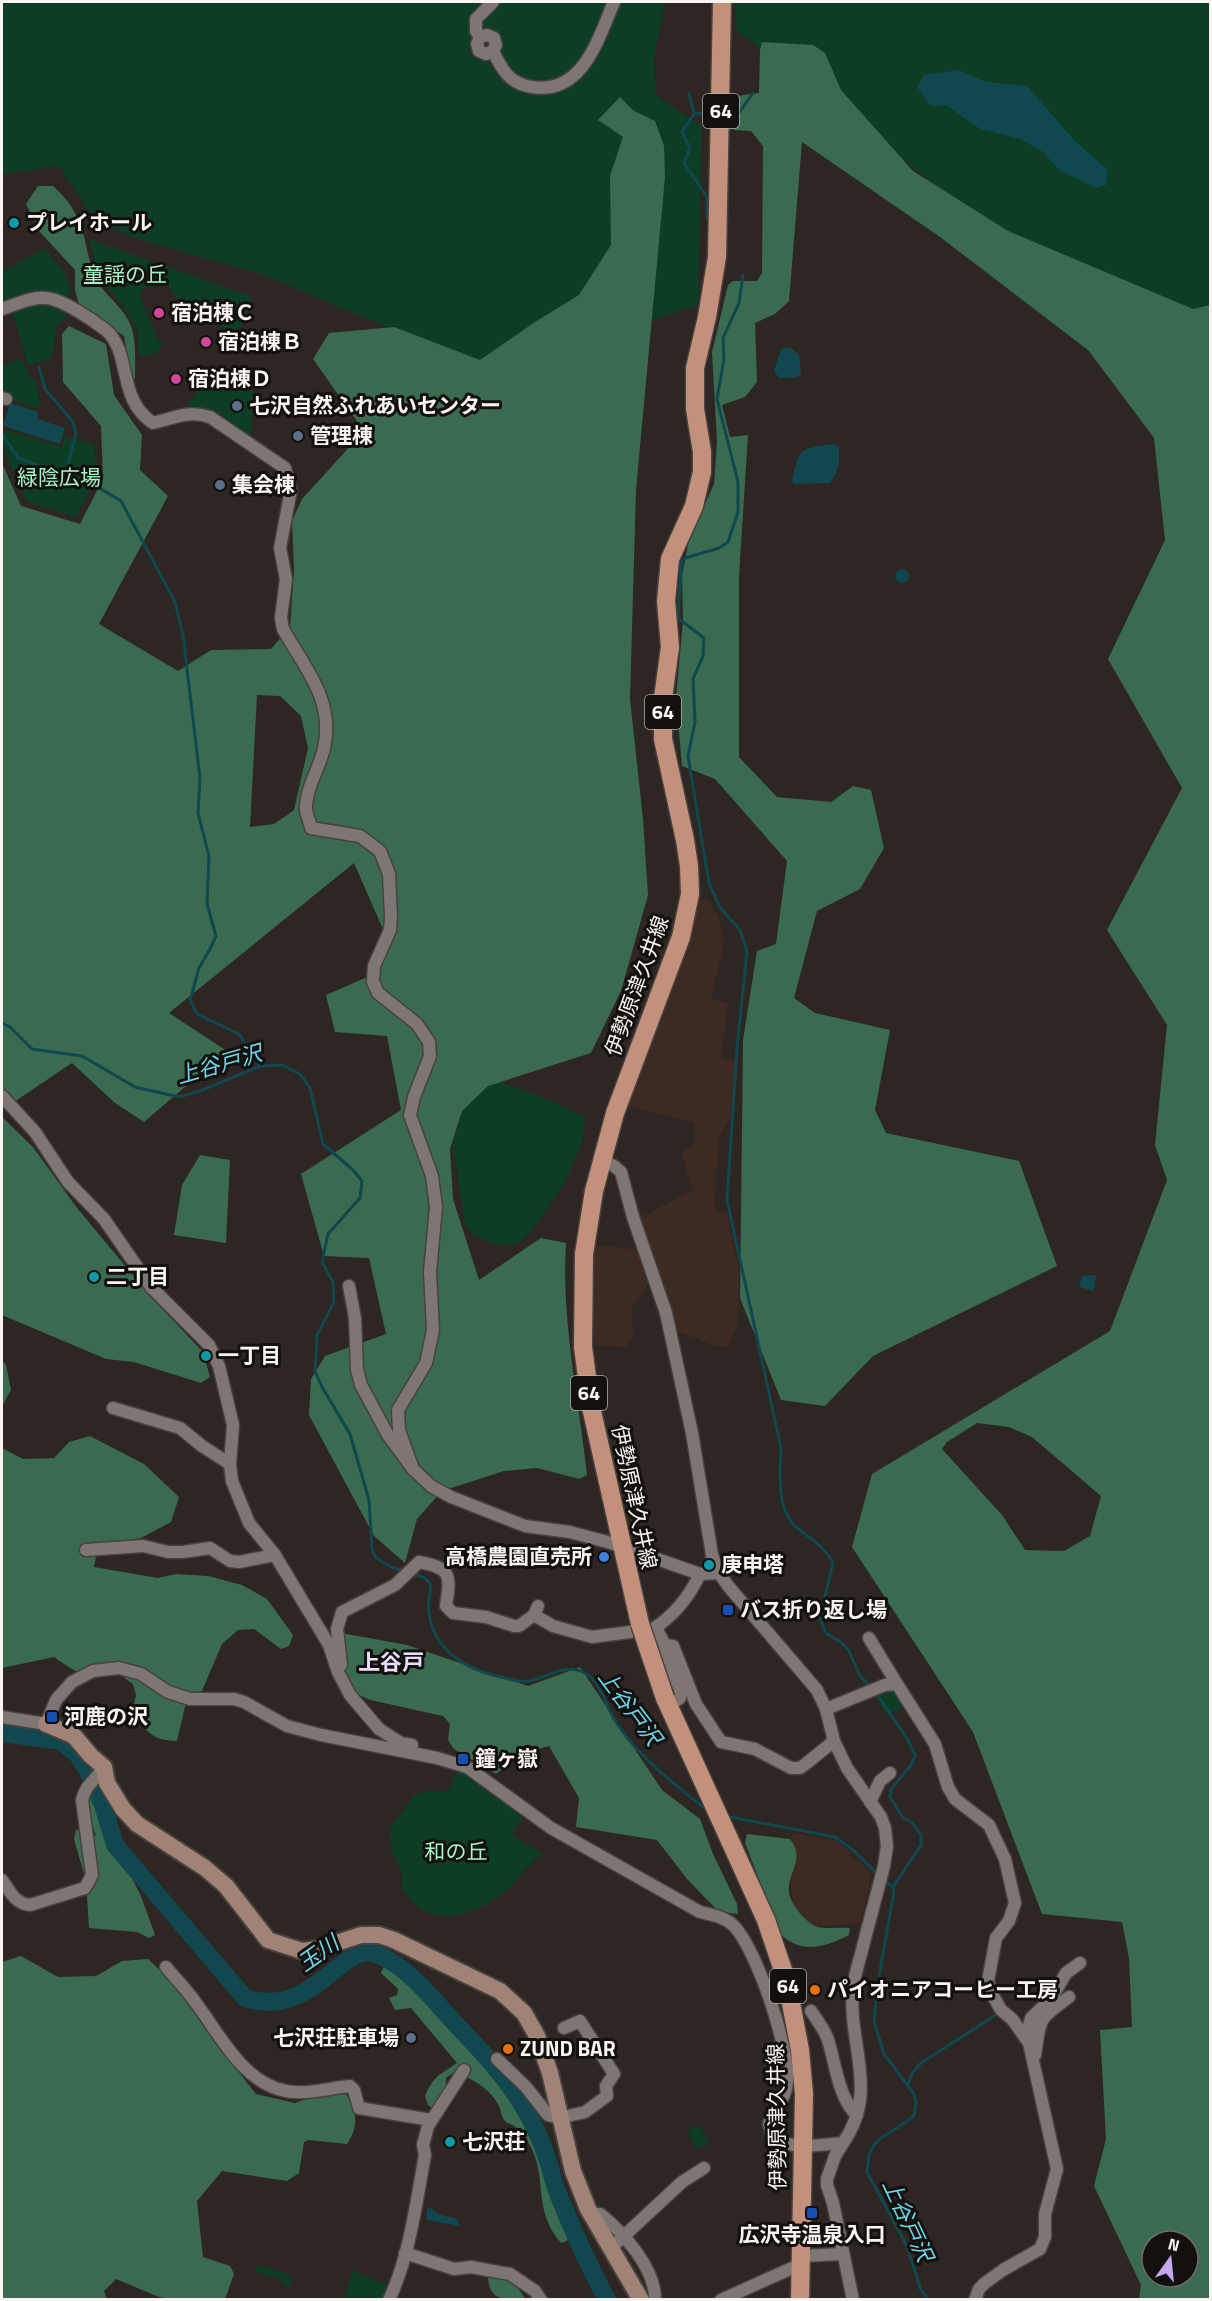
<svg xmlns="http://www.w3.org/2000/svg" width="1212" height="2301" font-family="'Titillium Web','Noto Sans JP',sans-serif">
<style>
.industrial{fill:#3c2a23}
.green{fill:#0e3d26}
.forest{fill:#3a6b50;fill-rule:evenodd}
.water{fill:#11474f}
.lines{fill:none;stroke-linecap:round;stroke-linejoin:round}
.stream{stroke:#11474f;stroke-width:3}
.river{stroke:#11474f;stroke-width:18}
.street-casing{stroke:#47413f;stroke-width:15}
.secondary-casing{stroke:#47413f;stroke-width:20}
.primary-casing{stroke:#47413f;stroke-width:21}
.street{stroke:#7e7672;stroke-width:12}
.secondary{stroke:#a08376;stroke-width:16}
.primary{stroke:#c3907b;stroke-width:18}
.primary-bridge-casing{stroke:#47413f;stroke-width:21;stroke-linecap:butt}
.primary-bridge{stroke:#c3907b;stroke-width:18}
.culture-dot{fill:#0f9aa8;stroke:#13100e;stroke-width:2}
.hotel-dot{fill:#d1479c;stroke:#13100e;stroke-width:2}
.service-dot{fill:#5c6f8a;stroke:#13100e;stroke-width:2}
.shop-dot{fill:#3f7fe0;stroke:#13100e;stroke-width:2}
.transit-dot{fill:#1a4fb4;stroke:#13100e;stroke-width:2}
.food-dot{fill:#e8710a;stroke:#13100e;stroke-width:2}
.labels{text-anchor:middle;stroke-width:6;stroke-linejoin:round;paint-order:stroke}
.shield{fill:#13100e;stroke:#b4b0ae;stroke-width:1.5}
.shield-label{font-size:20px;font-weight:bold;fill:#f9f4f2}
.poi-label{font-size:21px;font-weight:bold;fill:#f9f4f2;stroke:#13100e;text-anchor:start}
.park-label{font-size:21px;fill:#a6f4c6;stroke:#13100e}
.street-label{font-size:21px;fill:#f9f4f2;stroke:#13100e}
.water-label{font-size:22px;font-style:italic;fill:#6ed5e8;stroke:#13100e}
.neighbourhood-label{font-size:22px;font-weight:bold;fill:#e8defb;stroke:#13100e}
</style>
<rect width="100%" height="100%" fill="#2d2622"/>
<g class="industrial">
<polygon points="695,898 710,901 718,917 725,942 711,998 728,1004 721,1058 735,1061 731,1117 719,1138 715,1197 716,1212 727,1211 739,1271 738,1323 728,1347 715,1346 675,1330 641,1217 693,1190 681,1153 695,1145 695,1123 625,1106"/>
<polygon points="593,1245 641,1250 647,1287 632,1307 633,1338 625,1347 595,1345 591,1276"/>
<polygon points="792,1832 835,1840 852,1853 849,1856 860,1862 872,1874 860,1923 817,1926 809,1924 799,1916 793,1905 790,1879"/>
</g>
<g class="green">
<polygon points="2,2 665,2 654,58 656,95 702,126 698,305 605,335 482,367 264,275 132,237 95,220 59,166 2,174"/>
<polygon points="735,2 1210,2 1210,339 994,233 815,88 737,31"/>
<path d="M 91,240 L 250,296 L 252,305 L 241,327 L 233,331 L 186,314 L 165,280 L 142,290 L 140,296 L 157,338 L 162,344 C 157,356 151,356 139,356 L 137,329 L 120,302 L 99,279 L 89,241 Z"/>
<polygon points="45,248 65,274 72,290 67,300 30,294 3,302 2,272"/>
<polygon points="38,300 66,309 67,315 56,326 53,354 49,360 28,365 11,308"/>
<polygon points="18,360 23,361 28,375 36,382 41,409 2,397 2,365"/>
<polygon points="219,375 248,387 253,392 251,436 216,412 187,405 204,382"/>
<polygon points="4,430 62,447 65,436 94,445 97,476 76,517 27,502 2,446"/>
<polygon points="485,1076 549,1100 585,1117 583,1138 566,1181 531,1232 517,1244 496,1245 473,1235 465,1224 453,1145 467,1092"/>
<polygon points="893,1686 907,1705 887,1715 874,1693"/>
<path d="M 458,1770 L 467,1773 L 526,1813 L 512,1835 L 543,1854 C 530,1863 521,1875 510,1887 C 490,1907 449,1926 421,1909 C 414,1905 408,1896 402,1890 L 401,1870 L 392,1853 L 390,1837 L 393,1823 L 414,1796 L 425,1791 L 449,1791 Z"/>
<polygon points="699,2125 709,2143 697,2149 687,2131"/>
<polygon points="255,2266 265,2267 289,2275 292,2285 287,2287 281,2279 255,2272"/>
<polygon points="353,2270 388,2286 384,2299 344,2300"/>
</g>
<g class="forest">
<path d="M 762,42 L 813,45 L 825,53 L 841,90 L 913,171 L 1008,231 L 1193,309 L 1210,305 L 1210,2299 L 1139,2299 L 1141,2285 L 1094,2186 L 1106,2139 L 1100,2030 L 1132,2027 L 1129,1958 L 1122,1922 L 1042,1914 L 973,1732 L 852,1547 L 872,1474 L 1110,1331 L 1167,1180 L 1155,1145 L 1167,1025 L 1107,930 L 1182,788 L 1108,659 L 1165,540 L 1154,438 L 1088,350 L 940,237 L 802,142 L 789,301 L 775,314 L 755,323 L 757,382 L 745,397 L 722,405 L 730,437 L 748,435 L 739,576 L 739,757 L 777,797 L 831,802 L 853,786 L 871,790 L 884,848 L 860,889 L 817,911 L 794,998 L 815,1013 L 890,1030 L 875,1110 L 886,1133 L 1019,1161 L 1057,1266 L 873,1356 L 825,1406 L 781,1400 L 740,1298 L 743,1040 L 757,951 L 776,944 L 787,861 L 715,779 L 682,766 L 676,697 L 683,621 L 682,576 L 689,539 L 714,484 L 717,441 L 712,352 L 728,285 L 733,281 L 757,281 L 762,273 L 763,146 L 751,131 L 734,130 L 737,96 L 759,93 L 760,50 ZM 977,1423 L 1009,1427 L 1032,1437 L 1101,1496 L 1090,1536 L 1064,1551 L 1025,1550 L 1002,1515 L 942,1449 L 947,1442 ZM 1152,2241 L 1188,2241 L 1188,2277 L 1152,2277 Z"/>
<path d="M 620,97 L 634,111 L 655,121 L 664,146 L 665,177 L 636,490 L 630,699 L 643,819 L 648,895 L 621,991 L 591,1053 L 488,1086 L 462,1111 L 450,1149 L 453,1199 L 479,1280 L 541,1238 L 566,1243 C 561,1321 579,1398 587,1475 L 579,1479 L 537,1468 L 504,1471 L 442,1491 L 417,1519 L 405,1563 L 374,1536 L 309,1415 L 311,1379 L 325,1356 L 386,1334 L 369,1258 L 324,1256 L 301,1174 L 401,1110 L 387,1036 L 335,1032 L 326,995 L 365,978 L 379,965 L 382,927 L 354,863 L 169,1013 L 227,1051 L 144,1122 L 115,1103 L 72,1063 L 2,1110 L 2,463 L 21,506 L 80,524 L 103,479 L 101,426 L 63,382 L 62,334 L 69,326 L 106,344 L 114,395 L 142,435 L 140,470 L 168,496 L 99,624 L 178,671 L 211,650 L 271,649 L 290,627 L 294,570 L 292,521 L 302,499 L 364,431 L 313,359 L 329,333 L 394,327 L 480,360 L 535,322 L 579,295 L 611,245 L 610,176 L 623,137 L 598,120 ZM 257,695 L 280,696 L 301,716 L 308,748 L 294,810 L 274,824 L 250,827 Z"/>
<path d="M 38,186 L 53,186 C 74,205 82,222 87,250 C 90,260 91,271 97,281 C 107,298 129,311 133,333 C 136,348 135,365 135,379 L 131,379 L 124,336 L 79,305 L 75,290 L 75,270 L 40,232 L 26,204 Z"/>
<polygon points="2,1117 33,1147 77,1208 152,1298 203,1352 210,1377 201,1383 134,1362 106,1359 2,1315"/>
<polygon points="200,1155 230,1160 226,1243 174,1235 182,1185"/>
<polygon points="2,1360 6,1365 11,1390 2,1406"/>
<path d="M 90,1436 L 144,1464 L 179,1497 L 171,1522 L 141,1538 L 98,1546 L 94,1567 L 158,1578 L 176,1574 L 208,1576 L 242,1585 L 267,1599 L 293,1635 L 289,1646 L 281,1649 L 254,1629 L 238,1630 L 222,1644 L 202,1691 L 188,1694 L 177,1741 C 151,1740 148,1732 132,1713 L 136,1695 L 133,1684 L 119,1674 C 86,1678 81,1676 54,1657 L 2,1668 L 2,1448 L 23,1459 L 54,1458 L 69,1442 Z"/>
<polygon points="341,1633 407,1645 528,1686 580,1667 662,1790 700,1819 713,1854 737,1904 738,1914 719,1912 687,1879 657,1840 576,1827 579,1798 549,1746 520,1754 496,1774 454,1749 448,1740 450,1724 443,1716 370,1700 338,1685"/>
<polygon points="92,1796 99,1800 110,1834 141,1896 155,1935 149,1938 137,1932 89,1928 86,1881 74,1839 76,1830 81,1829 96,1836 85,1802"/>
<path d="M 747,1834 L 790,1839 C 806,1860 787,1872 789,1892 C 790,1904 807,1924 818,1927 C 822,1929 842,1927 850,1928 L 849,1935 C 824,1947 803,1955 780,1934 L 745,1843 Z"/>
<path d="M 21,1956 L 58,1977 L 96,1976 L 122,1961 L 148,1959 L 176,1985 L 210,2036 L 256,2094 L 295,2103 L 325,2092 L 342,2090 C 357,2105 360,2126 347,2144 L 309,2140 L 304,2142 L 299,2173 L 287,2181 L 222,2171 L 197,2201 L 203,2257 L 230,2266 L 234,2274 L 225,2299 L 171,2299 L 159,2297 L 116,2279 L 104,2291 L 107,2299 L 2,2300 L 2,1962 Z"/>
<path d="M 384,1966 C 407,1975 439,2006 454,2026 C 457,2030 458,2035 461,2039 C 464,2045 472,2050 477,2055 L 490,2056 L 502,2069 L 516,2090 C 509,2114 532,2131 542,2152 L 570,2234 L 567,2241 L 561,2243 C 532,2209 548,2182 531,2147 C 528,2141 522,2133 517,2128 C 514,2125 508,2124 505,2121 C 501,2117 501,2109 498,2104 C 489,2088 471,2077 453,2073 L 446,2078 L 446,2089 L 435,2110 L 428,2105 L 425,2096 C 434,2075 440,2075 457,2063 L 411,2008 L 395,2010 L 389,1998 L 397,1995 L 398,1989 L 381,1973 Z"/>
<path d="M 492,2274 C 508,2279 517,2284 525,2299 C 502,2299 489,2301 488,2276 Z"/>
</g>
<g class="water">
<polygon points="959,70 987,82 1027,86 1075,141 1108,170 1106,185 1097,188 1060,171 1043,152 1021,139 980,129 946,105 931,106 917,87 924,75"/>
<polygon points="790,347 799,355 801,375 794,378 779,378 774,371 781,349"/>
<polygon points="10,403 39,412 37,419 65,428 60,444 3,426"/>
<path d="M 832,444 L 839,446 C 840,461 839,471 830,483 L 794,484 L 792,481 C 799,448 800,448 832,444 Z"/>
<circle cx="902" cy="576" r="7"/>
<polygon points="1096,1275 1094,1291 1079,1287 1082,1276"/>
<polygon points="431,2208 438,2214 458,2219 459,2226 427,2220 427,2209"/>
</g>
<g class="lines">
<g class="stream">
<polyline points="689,94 694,113"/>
<polyline points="725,116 736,117 753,93"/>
<polyline points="707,218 707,197 684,163 690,148 682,132 695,113 713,114"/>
<path d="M 743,275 L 739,303 L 723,338 L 724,359 L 717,399 L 738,482 L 738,512 L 728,542 L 719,548 L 682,559 L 678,618 L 704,638 L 703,656 L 693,679 L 695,722 L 688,756 L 709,883 L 719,906 L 740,930 L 747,952 L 737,1048 L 727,1200 L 781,1448 C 780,1472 776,1508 795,1526 C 810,1539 823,1545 833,1562 L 820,1619 L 826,1633 L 842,1643 L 849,1651 L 860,1676 L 870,1686"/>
<polyline points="39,367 45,389 73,422 76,434 65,475"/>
<polyline points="2,434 18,458 96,486 121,501 175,602 183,635 200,778 198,813 209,856 207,904 216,936 210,949 199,968 190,1000 197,1014 239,1034 260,1066"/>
<polyline points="2,1023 10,1027 32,1049 82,1056 135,1087 179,1097 200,1091 260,1066 282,1065 300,1074 310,1088 323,1144 353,1170 362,1181 360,1198 328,1234 322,1262 333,1282 334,1302 317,1335 315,1371 322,1387 350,1434 369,1500 372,1549 376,1558 391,1567 404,1571"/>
<path d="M 413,1574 L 425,1578 L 431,1585 C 430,1594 427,1604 429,1613 C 433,1648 464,1669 497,1676 C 506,1678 519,1683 528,1681 C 547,1678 566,1662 585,1673 C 600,1681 606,1705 614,1719 C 636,1755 675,1785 708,1811"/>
<polyline points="876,1693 908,1740 915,1755 912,1764 891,1789 890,1797 903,1818 912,1822 921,1835 921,1845 893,1887"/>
<polyline points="725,1816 835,1837 853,1850 879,1876"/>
<polyline points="884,1880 893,1887 894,1891 878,1982 874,2021 884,2054 914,2094 916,2103 914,2115 906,2122 881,2138 874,2145 869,2154 867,2172 906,2244 921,2290 929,2300"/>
<polyline points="908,2084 913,2072 921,2063 994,2016"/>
</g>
<path class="river" d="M 2,1733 L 61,1741 L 79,1756 L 88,1771 L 103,1805 L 115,1845 L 245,1998 C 311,2019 340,1946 372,1953 C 396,1958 426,1990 442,2009 C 467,2037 495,2063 516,2095 C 526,2110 536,2128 542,2144 C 549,2160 552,2179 559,2196 C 573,2231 589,2266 607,2300"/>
<g class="street-casing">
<g id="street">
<polyline points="480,37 476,31 476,19 493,2"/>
<path d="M 493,51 L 486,54 L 479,51 L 477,44 L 480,37 L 487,35 L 494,38 L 496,45 L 493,51 C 502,70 510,84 532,87 C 583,95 598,39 614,2"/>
<path d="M 2,309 C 15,305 32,296 46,298 C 62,299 93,320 107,331 C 112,335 116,343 119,350 C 128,377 126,405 153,423 C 175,418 187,410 210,417 L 285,468 L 291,490 L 280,548 L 286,579 L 281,618 L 283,629 C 304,667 335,700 324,748 C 320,768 305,789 306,810 C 307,816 310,822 311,828 L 360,836 L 380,851 L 389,874 L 391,917 L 390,930 L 374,966 L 373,982 L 378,993 L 417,1024 L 429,1042 L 430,1056 L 414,1097 L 410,1115 L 432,1176 L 436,1207 L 430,1272 L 433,1330 L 426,1363 L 398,1410 L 399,1430 L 413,1469"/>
<polyline points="2,398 6,399"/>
<polyline points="2,1096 35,1132 68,1182 104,1219 151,1287 209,1345 219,1366 233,1425 230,1464 232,1481 249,1523 275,1555 329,1645 338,1672 350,1695 379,1729 401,1743 412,1745"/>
<polyline points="349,1286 355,1318 357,1369 361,1385 388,1435 413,1469 431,1486 451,1497 525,1526 570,1532 611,1543 700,1574 719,1573"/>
<polyline points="113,1408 180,1428 202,1446 230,1464"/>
<polyline points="86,1550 143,1546 168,1552 183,1552 210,1548 230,1561 239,1562 275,1555"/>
<polyline points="534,1615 553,1626 592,1637 630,1632"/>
<polyline points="656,1628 665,1645 665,1652 681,1693 680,1698 668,1706"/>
<path d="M 653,1629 C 675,1615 689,1597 700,1574"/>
<polyline points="869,1638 897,1684"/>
<polyline points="665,1645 673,1646 696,1704 721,1742 755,1749 791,1768 800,1768 808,1762 834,1741"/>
<path d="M 341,1665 L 337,1629 L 342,1612 L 395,1585 L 419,1562 C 451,1568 451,1574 446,1606 L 453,1613 L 486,1617 L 514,1626 L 519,1626 L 534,1615 L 538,1606"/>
<polyline points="826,1709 885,1685 897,1684 935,1744 948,1787 955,1799 989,1825 1005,1859 1015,1903 1009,1921 996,1938 988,1981 991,1992 1001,2010 1012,2019 1029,2043 1057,2169 1045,2214 1045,2237 1040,2249 1003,2270 985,2283 979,2289 975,2300"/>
<path d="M 2,1717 L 46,1724 L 56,1700 L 72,1682 L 93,1671 L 119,1668 L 141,1674 L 168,1692 L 190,1699 L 234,1699 L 244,1702 L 287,1726 L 321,1735 L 437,1758 L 467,1767 L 551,1828 L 700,1912 C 713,1915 725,1917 734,1926 C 757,1950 790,2049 787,2082 C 786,2099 774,2109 769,2124 L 772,2135 C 787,2152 823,2144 843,2143 C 880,2090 847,2044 853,1987 C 855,1973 860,1959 863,1946 C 870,1919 877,1893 884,1866 L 887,1846 L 885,1828 L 881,1817 L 847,1768 L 834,1741 L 826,1709 L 817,1690 L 729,1587 L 719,1573 L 712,1555 L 692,1433 L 666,1313 L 633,1217 L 621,1172 L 614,1166 L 602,1160"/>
<polyline points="870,1802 880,1781 890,1773"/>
<path d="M 2,1880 C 10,1891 15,1904 30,1905 L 85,1888 L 92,1875 L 82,1800 C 85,1785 96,1780 104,1767"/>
<path d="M 166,1967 C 176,1979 187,1990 196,2003 C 220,2035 243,2083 286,2091 C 306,2095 329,2088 350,2086 L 354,2090 L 359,2108 L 431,2120"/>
<path d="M 811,2011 C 817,2020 825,2030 828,2040 C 835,2062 839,2100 857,2115"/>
<polyline points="1026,2037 1031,2018 1051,1999 1066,1973 1080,1963"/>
<path d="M 1035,2055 C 1041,2016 1037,2021 1069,1997"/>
<polyline points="497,2059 526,2087 548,2115 559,2118 585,2112 607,2096 606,2086 614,2074 580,2021 564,2028"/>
<polyline points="843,2143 835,2156 827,2179 827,2185 833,2203 853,2300"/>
<path d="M 591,2214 L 600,2214 C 623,2232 656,2269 655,2300"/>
<polyline points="611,2248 682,2182 704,2168"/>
<polyline points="405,2253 454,2269 471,2267 510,2274 535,2291 541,2300"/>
<polyline points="801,2256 843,2254"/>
<path d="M 389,2300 C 410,2255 416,2203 425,2155 L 423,2145 L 428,2126 L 464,2070"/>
<polyline points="721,2300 801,2264"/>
</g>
</g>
<g class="secondary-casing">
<polyline id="secondary" points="46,1724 74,1736 91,1756 104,1767 107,1783 123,1809 137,1824 205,1868 226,1886 268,1940 302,1951 318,1949 361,1935 379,1935 394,1940 500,1991 524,2013 537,2036 550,2073 573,2171 588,2209 641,2300"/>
</g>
<g class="primary-casing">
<g id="primary">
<polyline points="640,1624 591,1407 583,1347 584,1254 594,1191 615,1113 681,937 690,894 689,866 685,840 663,739 663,698 670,647 666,601 670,559 694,506 702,472 702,452 695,409 695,368 707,317 717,257 722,2"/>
<polyline points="665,1698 766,1920 787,1982 800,2050 804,2094 800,2300"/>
</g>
</g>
<use href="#street" class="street"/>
<use href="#secondary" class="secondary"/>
<use href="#primary" class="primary"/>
<g class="primary-bridge-casing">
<polyline id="primary-bridge" points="640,1624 665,1698"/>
</g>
<use href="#primary-bridge" class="primary-bridge"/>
</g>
<g class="culture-dot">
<circle cx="14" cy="223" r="6"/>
<circle cx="94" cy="1277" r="6"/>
<circle cx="206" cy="1356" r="6"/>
<circle cx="709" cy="1565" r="6"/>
<circle cx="450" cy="2142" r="6"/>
</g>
<g class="hotel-dot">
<circle cx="159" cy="313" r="6"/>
<circle cx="206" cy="342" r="6"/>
<circle cx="176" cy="379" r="6"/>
</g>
<g class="service-dot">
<circle cx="237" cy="406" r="6"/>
<circle cx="298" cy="436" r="6"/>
<circle cx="220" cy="485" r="6"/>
<circle cx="411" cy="2038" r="6"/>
</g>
<circle class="shop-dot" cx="604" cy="1557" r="6"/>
<g class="transit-dot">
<rect x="722" y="1604" width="12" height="12" rx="3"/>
<rect x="46" y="1711" width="12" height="12" rx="3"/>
<rect x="457" y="1753" width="12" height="12" rx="3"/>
<rect x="806" y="2207" width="12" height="12" rx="3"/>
</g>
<g class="food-dot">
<circle cx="815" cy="1990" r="6"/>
<circle cx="508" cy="2049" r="6"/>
</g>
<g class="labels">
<g class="shield">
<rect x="703" y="94" width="36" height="34" rx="4.5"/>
<rect x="645" y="695" width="36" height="34" rx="4.5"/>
<rect x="571" y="1376" width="36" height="34" rx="4.5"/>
<rect x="770" y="1969" width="36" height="34" rx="4.5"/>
</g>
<g class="shield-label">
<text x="721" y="118">64</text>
<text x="663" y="719">64</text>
<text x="589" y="1400">64</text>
<text x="788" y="1993">64</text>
</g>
<g class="poi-label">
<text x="26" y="230">プレイホール</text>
<text x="171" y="320">宿泊棟Ｃ</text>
<text x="218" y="349">宿泊棟Ｂ</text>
<text x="188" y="386">宿泊棟Ｄ</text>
<text x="249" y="413">七沢自然ふれあいセンター</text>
<text x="310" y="443">管理棟</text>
<text x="232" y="492">集会棟</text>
<text x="106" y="1284">二丁目</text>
<text x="218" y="1363">一丁目</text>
<text x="592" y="1564" text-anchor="end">高橋農園直売所</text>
<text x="721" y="1572">庚申塔</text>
<text x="740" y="1617">バス折り返し場</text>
<text x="64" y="1724">河鹿の沢</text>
<text x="475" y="1766">鐘ヶ嶽</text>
<text x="827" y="1997">パイオニアコーヒー工房</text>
<text x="399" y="2045" text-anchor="end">七沢荘駐車場</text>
<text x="520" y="2056">ZUND BAR</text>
<text x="462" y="2149">七沢荘</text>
<text x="812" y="2242" text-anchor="middle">広沢寺温泉入口</text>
</g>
<g class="park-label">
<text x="125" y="282">童謡の丘</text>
<text x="59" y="485">緑陰広場</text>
<text x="456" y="1859">和の丘</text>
</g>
<g class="street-label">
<text transform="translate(637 986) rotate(-70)" y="7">伊勢原津久井線</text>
<text transform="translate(634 1497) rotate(78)" y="7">伊勢原津久井線</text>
<text transform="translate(777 2117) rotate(-91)" y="7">伊勢原津久井線</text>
</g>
<g class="water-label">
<text transform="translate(219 1064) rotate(-16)" y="8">上谷戸沢</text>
<text transform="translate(630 1707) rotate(53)" y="8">上谷戸沢</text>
<text transform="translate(318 1953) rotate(-35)" y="8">玉川</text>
<text transform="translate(908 2220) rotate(65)" y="8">上谷戸沢</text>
</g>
<g class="neighbourhood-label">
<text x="391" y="1670">上谷戸</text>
</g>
</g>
<rect width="1212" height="2301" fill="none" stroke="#f9f4f2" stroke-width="6"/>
<g transform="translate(1170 2259) rotate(15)"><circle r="28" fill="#13100e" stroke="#6f6b69" stroke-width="1.5"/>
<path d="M0-4.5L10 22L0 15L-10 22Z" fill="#c3a7f2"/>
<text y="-9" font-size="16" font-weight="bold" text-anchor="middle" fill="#f9f4f2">N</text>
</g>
</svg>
